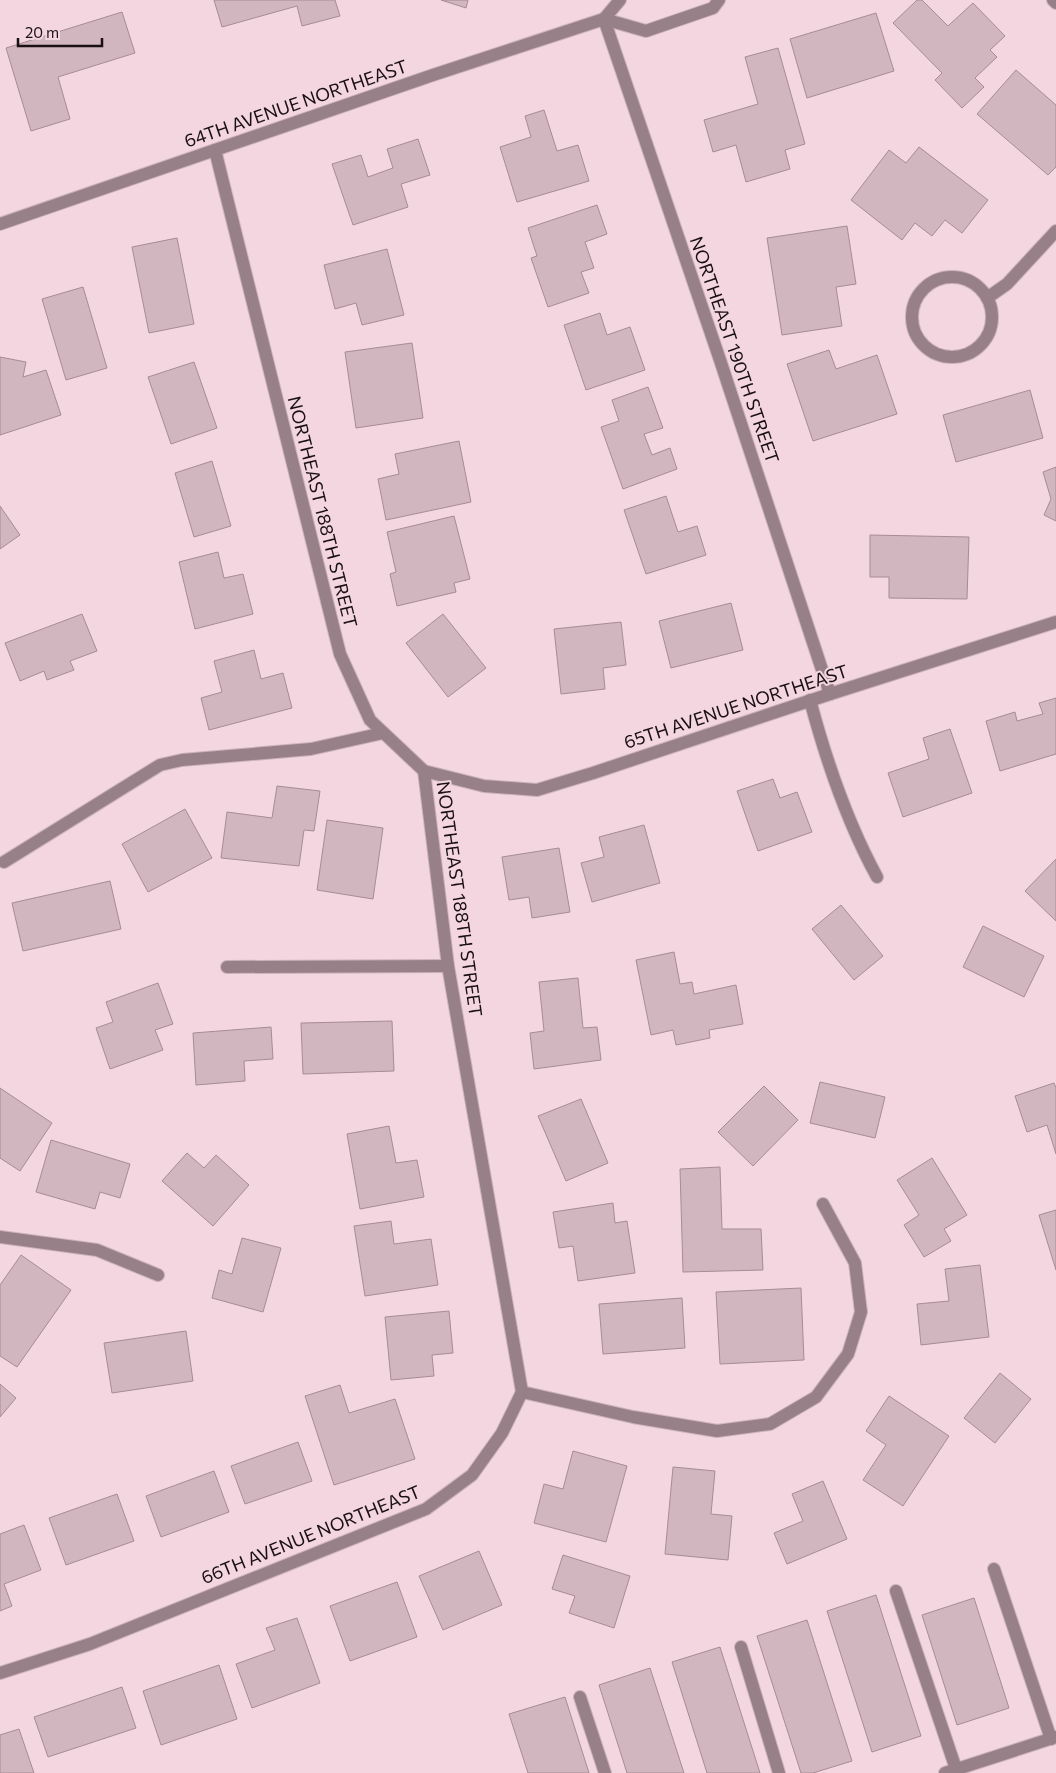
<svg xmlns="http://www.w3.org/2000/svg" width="1056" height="1773" font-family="Commissioner,sans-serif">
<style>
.building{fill:#d1b5bf;stroke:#a68c95}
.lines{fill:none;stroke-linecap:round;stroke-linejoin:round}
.minor-casing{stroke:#ccb2bb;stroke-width:14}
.minor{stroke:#988089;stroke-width:12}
.labels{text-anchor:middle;stroke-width:4;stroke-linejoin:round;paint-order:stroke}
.street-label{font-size:18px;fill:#1a1014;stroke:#f3d6e0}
</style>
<rect width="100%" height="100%" fill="#f3d6e0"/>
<g class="building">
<polygon points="214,0 335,0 340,16 302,26 297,6 222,27"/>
<polygon points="441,0 468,0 466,8"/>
<polygon points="917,0 922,0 948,26 973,3 1005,36 990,50 997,57 975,78 984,87 962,108 935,80 942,73 893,23"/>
<polygon points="122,12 135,53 58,77 70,119 31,131 6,48"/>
<polygon points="876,13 894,71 807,98 790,39"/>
<polygon points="778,48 805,144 785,150 790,169 746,182 736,145 713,152 704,120 758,104 745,57"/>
<polygon points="1016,70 1056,105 1056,167 1048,175 977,114"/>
<polygon points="544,110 557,151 578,145 589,181 517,202 500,147 531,137 525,116"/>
<polygon points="418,139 430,175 401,184 408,207 353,225 332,164 361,155 368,177 393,168 387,149"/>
<polygon points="919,147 988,200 962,233 945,220 932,236 915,223 902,240 851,200 889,150 906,163"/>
<polygon points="597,205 607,234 585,242 594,268 581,272 589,293 548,307 531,258 537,256 528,228"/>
<polygon points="847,226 856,284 836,287 842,326 782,335 767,238"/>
<polygon points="177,238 194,324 149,333 132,247"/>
<polygon points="387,249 404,315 362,325 356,303 335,309 324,265"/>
<polygon points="83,287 107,368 66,380 42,299"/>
<polygon points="600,313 607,335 630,327 645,370 586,390 564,325"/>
<polygon points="412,343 423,418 356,428 345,352"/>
<polygon points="829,350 836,369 877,355 897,414 813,441 787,364"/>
<polygon points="0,357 26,362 23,377 46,370 61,415 0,435"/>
<polygon points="194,362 217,428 171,444 148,377"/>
<polygon points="648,387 663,428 644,434 652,455 670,448 677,469 623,489 601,427 619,421 612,400"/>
<polygon points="1030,390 1043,438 956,462 943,415"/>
<polygon points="459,441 471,502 386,520 378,479 399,474 395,454"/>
<polygon points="212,461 231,526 194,537 175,473"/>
<polygon points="1056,467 1056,521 1044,515 1051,499 1043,472"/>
<polygon points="666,496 678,532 697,526 706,555 646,574 624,510"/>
<polygon points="0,506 20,535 0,549"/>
<polygon points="454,516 470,579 454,583 456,592 397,606 390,574 396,572 387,532"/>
<polygon points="870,535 969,537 967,599 889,598 889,577 870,577"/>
<polygon points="218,552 224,578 243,574 253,614 195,629 179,562"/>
<polygon points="731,603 743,650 671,668 659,621"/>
<polygon points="82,614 97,651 70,661 74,670 47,680 44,671 20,681 5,643"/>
<polygon points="443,614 486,668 448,697 406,643"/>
<polygon points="621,622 626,665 603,668 605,689 561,694 554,629"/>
<polygon points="254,650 261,679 283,673 292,708 209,730 201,698 222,692 214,661"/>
<polygon points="1056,698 1056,754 1000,771 986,721 1015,712 1017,721 1043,714 1039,703"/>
<polygon points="950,729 972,793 903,817 888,773 929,759 923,738"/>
<polygon points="773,779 780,798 797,792 812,832 758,851 737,791"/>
<polygon points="277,786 320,791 314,831 304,830 299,866 221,858 227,812 272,818"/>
<polygon points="185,809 212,858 148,892 122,844"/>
<polygon points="327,820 383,828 373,899 317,890"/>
<polygon points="644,825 660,883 592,902 581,863 604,857 599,837"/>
<polygon points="559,848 570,912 532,918 529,897 509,900 502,857"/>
<polygon points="1056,859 1056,921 1025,891"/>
<polygon points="110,881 121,929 23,951 12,903"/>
<polygon points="841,905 883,956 854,980 812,929"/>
<polygon points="983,926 1044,956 1024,997 963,967"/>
<polygon points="674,952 680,984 692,982 694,994 736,985 743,1024 709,1030 710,1038 676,1045 673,1030 651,1035 636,960"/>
<polygon points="578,978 583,1028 597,1027 601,1060 534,1069 530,1033 544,1031 539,982"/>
<polygon points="158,983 173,1024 155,1030 163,1050 110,1069 96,1028 113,1022 106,1002"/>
<polygon points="392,1021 394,1071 303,1074 301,1023"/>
<polygon points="271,1027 273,1059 244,1061 245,1081 196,1085 193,1033"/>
<polygon points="820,1082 885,1097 875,1138 810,1123"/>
<polygon points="1054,1083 1056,1088 1056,1154 1047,1125 1027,1132 1015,1096"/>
<polygon points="764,1086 798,1120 753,1166 718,1132"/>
<polygon points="0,1088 52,1123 20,1171 0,1158"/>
<polygon points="581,1099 608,1163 566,1181 538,1116"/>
<polygon points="389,1126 396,1163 417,1160 424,1197 360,1209 347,1134"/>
<polygon points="51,1140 130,1164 120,1198 100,1192 95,1209 36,1192"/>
<polygon points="187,1153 204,1168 216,1155 249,1185 213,1226 162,1181"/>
<polygon points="932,1158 967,1215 944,1229 951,1241 924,1257 904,1225 919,1215 897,1180"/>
<polygon points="720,1167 722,1229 761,1229 763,1270 683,1272 680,1169"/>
<polygon points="613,1203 615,1223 627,1221 635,1273 578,1281 573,1246 559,1248 553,1212"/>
<polygon points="1056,1210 1056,1270 1039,1215"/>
<polygon points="391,1221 394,1244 431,1239 438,1285 365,1296 354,1226"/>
<polygon points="242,1238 281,1248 263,1312 212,1298 219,1270 232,1274"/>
<polygon points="21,1255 71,1290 17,1367 0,1356 0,1285"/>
<polygon points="980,1265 989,1337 921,1345 917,1304 949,1301 945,1269"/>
<polygon points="801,1288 804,1360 720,1364 716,1292"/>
<polygon points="682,1298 685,1348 603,1354 599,1304"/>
<polygon points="449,1311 453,1353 432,1355 434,1376 391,1380 385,1317"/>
<polygon points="186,1331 193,1381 112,1393 104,1343"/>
<polygon points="1000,1373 1031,1399 995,1443 964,1418"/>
<polygon points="0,1384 16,1398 0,1417"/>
<polygon points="340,1385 349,1413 395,1399 415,1459 334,1485 305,1396"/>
<polygon points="889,1396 949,1436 903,1506 863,1480 886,1445 866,1431"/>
<polygon points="298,1442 312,1481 245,1504 231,1466"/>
<polygon points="573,1451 627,1466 606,1542 534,1523 544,1484 563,1489"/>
<polygon points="673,1467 715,1471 711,1514 732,1516 728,1560 665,1554"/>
<polygon points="214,1471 229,1512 161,1537 146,1496"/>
<polygon points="823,1481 847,1539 787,1564 774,1533 803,1521 792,1494"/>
<polygon points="117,1494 134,1541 66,1565 49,1518"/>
<polygon points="24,1525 41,1570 4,1584 12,1606 0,1611 0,1534"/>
<polygon points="479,1551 502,1605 443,1630 419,1576"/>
<polygon points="563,1555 630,1576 614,1628 569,1613 575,1596 552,1589"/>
<polygon points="397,1582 417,1637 350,1661 330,1606"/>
<polygon points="876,1595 921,1736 872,1752 827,1611"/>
<polygon points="974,1598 1009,1708 957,1725 922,1615"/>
<polygon points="297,1618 320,1683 252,1708 236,1664 275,1650 266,1628"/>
<polygon points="807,1620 852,1761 813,1773 801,1773 757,1636"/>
<polygon points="720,1647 760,1773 707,1773 672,1662"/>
<polygon points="219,1665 237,1719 161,1745 143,1691"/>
<polygon points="650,1668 684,1773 627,1773 599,1685"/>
<polygon points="122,1687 136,1728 48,1757 34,1717"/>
<polygon points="565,1697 589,1773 528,1773 509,1714"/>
<polygon points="19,1729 34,1773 0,1773 0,1735"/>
</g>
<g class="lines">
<g class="minor-casing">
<g id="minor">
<polyline points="620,0 604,19 646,31 713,8 719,0"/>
<polyline points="1053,0 1056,3"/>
<polyline points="215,150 340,654 370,720 424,771 448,966 522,1392"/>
<polyline points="0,224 433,75 604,19 720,360 830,694"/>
<circle cx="952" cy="317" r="40"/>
<polyline points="987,298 1007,284 1056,231"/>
<path d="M 810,700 C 826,760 847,822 877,877"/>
<polyline points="424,771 484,786 537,790 593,773 830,694 1056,622"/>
<polyline points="4,862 160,765 182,760 311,749 383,733"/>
<polyline points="227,967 448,966"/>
<polyline points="0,1237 97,1250 158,1275"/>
<polyline points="994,1569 1051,1739"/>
<polyline points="896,1591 956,1769"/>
<polyline points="741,1647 779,1773"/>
<polyline points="0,1673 90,1644 426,1509 472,1475 502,1433 522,1392 633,1417 717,1431 770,1424 816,1397 848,1354 861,1312 855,1263 823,1204"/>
<polyline points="580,1697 605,1773"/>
<polyline points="945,1773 1056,1737"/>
</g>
</g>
<use href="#minor" class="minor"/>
</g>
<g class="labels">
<g class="street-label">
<text transform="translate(296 104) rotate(-19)" y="6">64TH AVENUE NORTHEAST</text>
<text transform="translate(734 350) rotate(71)" y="6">NORTHEAST 190TH STREET</text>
<text transform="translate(322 512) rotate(76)" y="6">NORTHEAST 188TH STREET</text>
<text transform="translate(736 707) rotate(-18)" y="6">65TH AVENUE NORTHEAST</text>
<text transform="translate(459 899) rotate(82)" y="6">NORTHEAST 188TH STREET</text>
<text transform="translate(311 1535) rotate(-22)" y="6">66TH AVENUE NORTHEAST</text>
</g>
</g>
<path d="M18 38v8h84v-8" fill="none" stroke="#1a1014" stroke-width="2.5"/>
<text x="25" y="38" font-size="15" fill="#1a1014" stroke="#f3d6e0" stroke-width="4" paint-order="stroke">20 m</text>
</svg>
